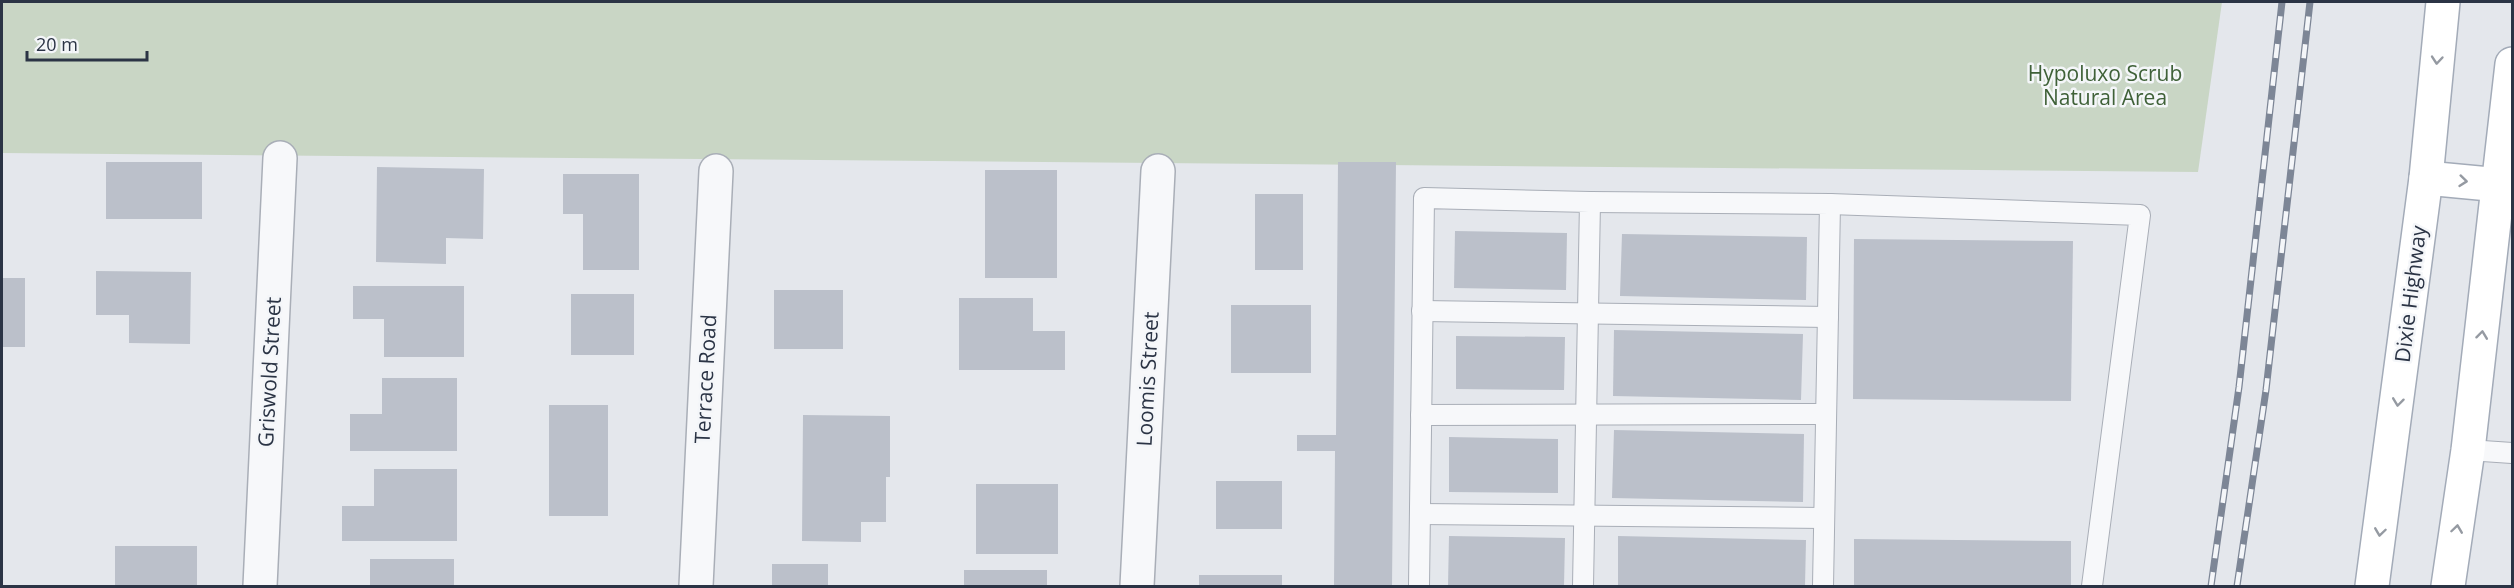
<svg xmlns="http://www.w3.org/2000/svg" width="2514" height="588" font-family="'Open Sans',sans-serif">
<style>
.green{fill:#c9d6c5}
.building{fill:#bbc0ca}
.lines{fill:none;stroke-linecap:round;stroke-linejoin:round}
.service-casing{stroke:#a9aeb7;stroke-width:22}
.minor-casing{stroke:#a9aeb7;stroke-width:36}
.primary-casing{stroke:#a3abb8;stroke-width:36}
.service{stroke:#f7f8fa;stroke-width:20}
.minor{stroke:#f7f8fa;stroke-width:33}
.primary{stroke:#fff;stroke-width:33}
.rail-casing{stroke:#7d8696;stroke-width:7}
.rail{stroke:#f4f6f9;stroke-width:4.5;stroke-dasharray:14;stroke-linecap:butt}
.oneway{stroke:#959aa2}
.labels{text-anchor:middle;stroke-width:5;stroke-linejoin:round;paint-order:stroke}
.park-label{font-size:21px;fill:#3f6138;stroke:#f4f6f9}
.street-label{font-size:21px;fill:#2b3445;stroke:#f4f6f9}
</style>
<rect width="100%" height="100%" fill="#e4e7ec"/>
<polygon class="green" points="2,2 2222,2 2198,172 2,153"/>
<g class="building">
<rect x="106" y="162" width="96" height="57"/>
<polygon points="1338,162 1396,162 1392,586 1334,586 1335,451 1297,451 1297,435 1336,435"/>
<polygon points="377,167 484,169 483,239 446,238 446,264 376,262"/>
<rect x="985" y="170" width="72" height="108"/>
<polygon points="563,174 639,174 639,270 583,270 583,214 563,214"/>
<rect x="1255" y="194" width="48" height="76"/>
<polygon points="1455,231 1567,233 1566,290 1454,288"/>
<polygon points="1622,234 1807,237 1806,300 1620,296"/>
<polygon points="1854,239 2073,241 2071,401 1853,399"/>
<polygon points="96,271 191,272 190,344 129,343 129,315 96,315"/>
<rect x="2" y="278" width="23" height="69"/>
<polygon points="353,286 464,286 464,357 384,357 384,319 353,319"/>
<rect x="774" y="290" width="69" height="59"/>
<rect x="571" y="294" width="63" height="61"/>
<polygon points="959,298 1033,298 1033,331 1065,331 1065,370 959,370"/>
<rect x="1231" y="305" width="80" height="68"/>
<polygon points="1614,330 1803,334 1801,400 1613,396"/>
<polygon points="1456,336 1565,337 1564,390 1456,389"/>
<polygon points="382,378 457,378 457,451 350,451 350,414 382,414"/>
<rect x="549" y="405" width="59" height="111"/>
<polygon points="803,415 890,416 890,477 886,477 886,522 861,522 861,542 802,541"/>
<polygon points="1614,430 1804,434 1803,502 1612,498"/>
<polygon points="1449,437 1558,439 1558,493 1449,492"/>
<polygon points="374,469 457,469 457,541 342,541 342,506 374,506"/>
<rect x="1216" y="481" width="66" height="48"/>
<rect x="976" y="484" width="82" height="70"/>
<polygon points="1449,536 1565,538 1564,586 1448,586"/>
<polygon points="1618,536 1806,540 1805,586 1618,586"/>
<polygon points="1854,539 2071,541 2071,586 1854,586"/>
<rect x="115" y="546" width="82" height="40"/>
<rect x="370" y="559" width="84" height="27"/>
<rect x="772" y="564" width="56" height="22"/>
<rect x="964" y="570" width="83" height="16"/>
<rect x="1199" y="575" width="83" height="11"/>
</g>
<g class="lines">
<g class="service-casing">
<g id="service">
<polyline points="1590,202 1830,204 1823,586"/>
<polyline points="1830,204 2140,215 2092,586"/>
<polyline points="1422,311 1828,317"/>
<polyline points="1421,415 1826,414"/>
<polyline points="2468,450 2512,453"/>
<polyline points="1420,514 1824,518"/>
<polyline points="1419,586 1424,198 1590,202 1583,586"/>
</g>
</g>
<g class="minor-casing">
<g id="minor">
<polyline points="260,586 280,158"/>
<polyline points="696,586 716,171"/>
<polyline points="1137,586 1158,171"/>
</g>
</g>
<g class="primary-casing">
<g id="primary">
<polyline points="2426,178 2500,185"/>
<polyline points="2372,586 2426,178 2443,2"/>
<polyline points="2448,586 2468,450 2512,64"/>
</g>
</g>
<use href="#service" class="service"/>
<use href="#minor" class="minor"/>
<use href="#primary" class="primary"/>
<g class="rail-casing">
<g id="rail">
<polyline points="2211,586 2239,387 2282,2"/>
<polyline points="2237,586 2266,390 2310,2"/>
</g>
</g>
<use href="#rail" class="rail"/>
</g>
<defs><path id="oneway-chevron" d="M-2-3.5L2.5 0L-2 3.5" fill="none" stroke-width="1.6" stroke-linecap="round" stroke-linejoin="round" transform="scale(1.5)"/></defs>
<g class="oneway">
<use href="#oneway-chevron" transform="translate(2437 60) rotate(95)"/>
<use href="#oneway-chevron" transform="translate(2463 181) rotate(6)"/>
<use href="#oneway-chevron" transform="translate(2482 335) rotate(-83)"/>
<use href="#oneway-chevron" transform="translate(2398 402) rotate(97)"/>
<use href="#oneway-chevron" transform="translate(2457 529) rotate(-82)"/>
<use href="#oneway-chevron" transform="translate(2380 532) rotate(98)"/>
</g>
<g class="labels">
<g class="park-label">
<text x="2105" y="81">Hypoluxo Scrub<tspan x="2105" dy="24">Natural Area</tspan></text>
</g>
<g class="street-label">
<text transform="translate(2411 294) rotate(-83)" y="7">Dixie Highway</text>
<text transform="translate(270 372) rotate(-87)" y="7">Griswold Street</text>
<text transform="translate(706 379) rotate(-87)" y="7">Terrace Road</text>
<text transform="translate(1148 379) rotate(-87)" y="7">Loomis Street</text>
</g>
</g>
<rect width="2514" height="588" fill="none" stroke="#2b3445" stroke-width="6"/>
<path d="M27 51v9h120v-9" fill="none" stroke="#2b3445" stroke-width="3"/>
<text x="36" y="51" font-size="18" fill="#2b3445" stroke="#f4f6f9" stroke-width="4.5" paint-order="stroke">20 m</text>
</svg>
